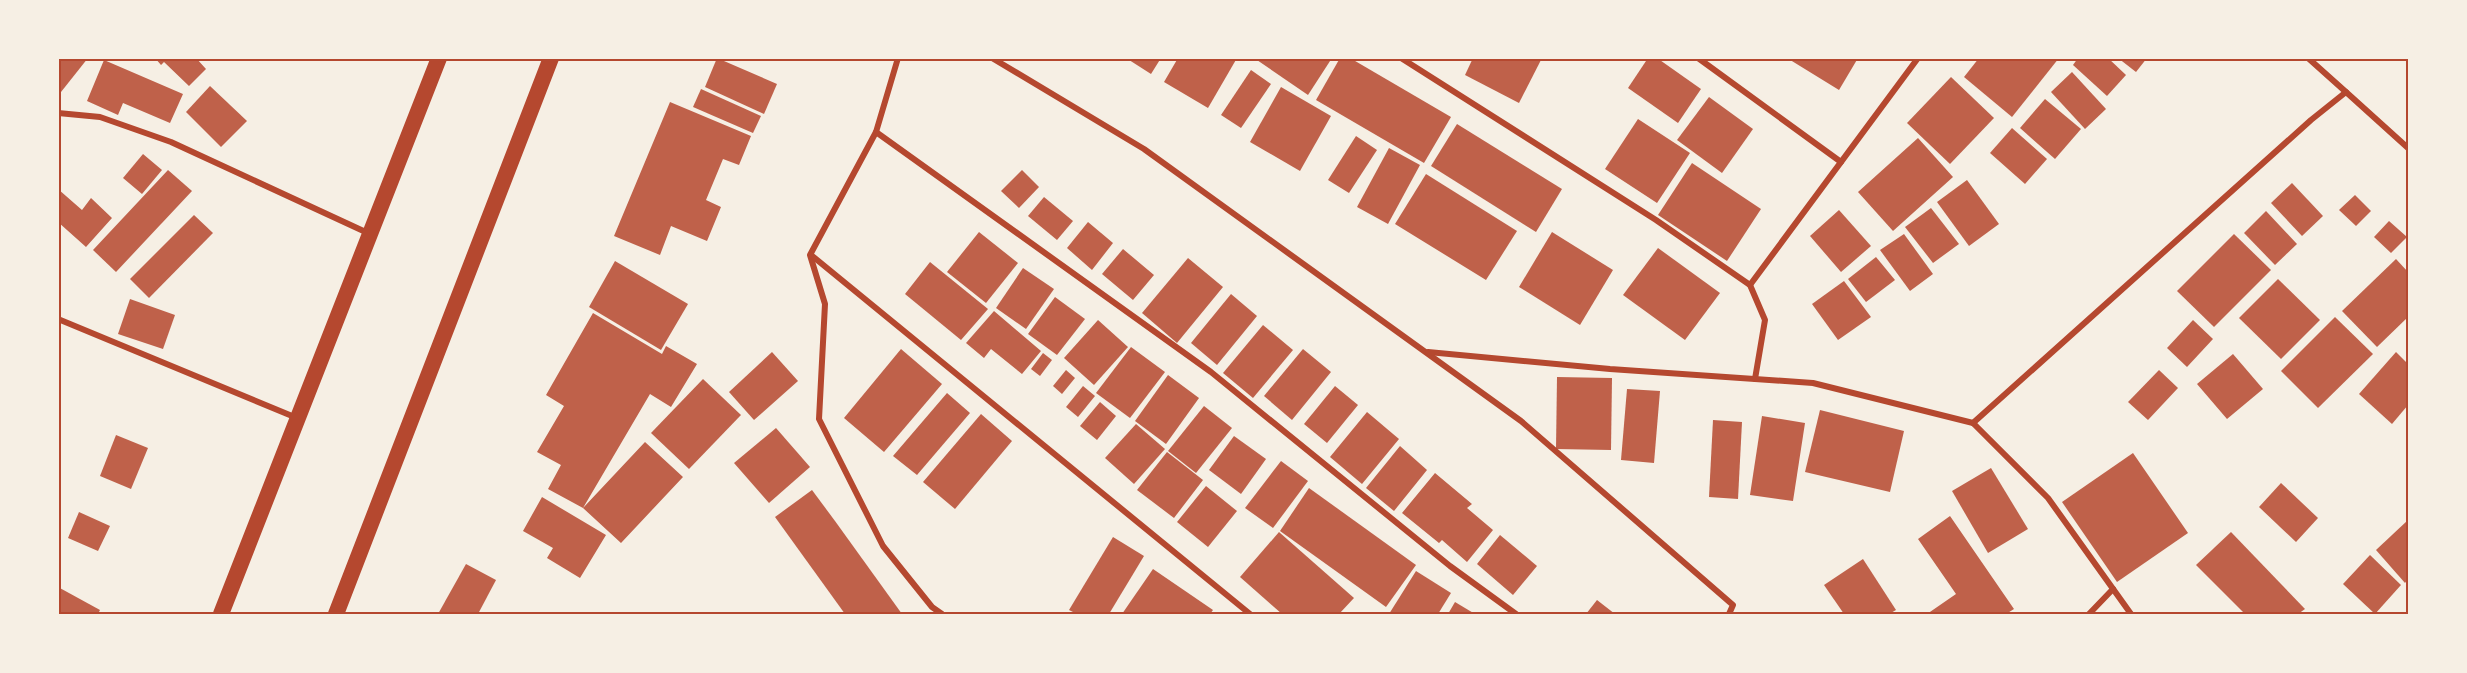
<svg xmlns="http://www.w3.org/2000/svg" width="2467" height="673" font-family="'Golos Text',sans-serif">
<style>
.building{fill:#bf614a}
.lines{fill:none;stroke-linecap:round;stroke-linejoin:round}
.minor{stroke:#b5482f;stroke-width:6}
.trunk{stroke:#b5482f;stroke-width:16}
.neatline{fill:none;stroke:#b5482f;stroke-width:2}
</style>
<rect width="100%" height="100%" fill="#f6efe4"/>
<g class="building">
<polygon points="58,58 88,58 61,92 58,90"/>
<polygon points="155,58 196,58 206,69 189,86 164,62 161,65"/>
<polygon points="717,58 777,84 764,114 705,87"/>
<polygon points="1126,58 1161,58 1151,74"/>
<polygon points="1178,58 1237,58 1208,108 1164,82"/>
<polygon points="1254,58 1332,58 1308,95"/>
<polygon points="1340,58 1350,58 1451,117 1424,163 1316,100"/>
<polygon points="1473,58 1542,58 1519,103 1465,75"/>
<polygon points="1648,58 1657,58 1701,89 1678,123 1628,88"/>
<polygon points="1787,58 1858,58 1839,90"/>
<polygon points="1979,58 2059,58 2012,117 1964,77"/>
<polygon points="2078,58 2108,58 2126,75 2107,96 2073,65"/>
<polygon points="2118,58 2147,58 2136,72"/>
<polygon points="104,60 183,94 170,123 123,103 118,115 87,101"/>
<polygon points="1251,70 1271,84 1241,128 1221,115"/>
<polygon points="2072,72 2106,109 2085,129 2051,92"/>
<polygon points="1951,77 1994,118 1950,164 1907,123"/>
<polygon points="210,86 247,121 221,147 186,112"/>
<polygon points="1281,87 1331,116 1300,171 1250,142"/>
<polygon points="701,89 761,116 753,133 693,107"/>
<polygon points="1709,97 1753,129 1722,173 1677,140"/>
<polygon points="2045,99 2081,129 2055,159 2020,128"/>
<polygon points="670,102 751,136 739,165 723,159 706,200 721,207 707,241 671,226 660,255 614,236"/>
<polygon points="1638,119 1690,153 1657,203 1605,169"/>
<polygon points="1457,124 1562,189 1536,232 1431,166"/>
<polygon points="2012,128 2047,159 2025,184 1990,153"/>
<polygon points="1356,136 1377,150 1349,193 1328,180"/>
<polygon points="1918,138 1953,177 1893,231 1858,192"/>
<polygon points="1389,148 1420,165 1388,224 1357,207"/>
<polygon points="143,154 162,170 142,194 123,178"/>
<polygon points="1692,163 1761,209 1727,261 1658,215"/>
<polygon points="168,170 192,191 116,272 93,250"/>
<polygon points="1022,170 1039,187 1019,208 1001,191"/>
<polygon points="1426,174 1517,231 1486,280 1395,224"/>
<polygon points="1967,180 1999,224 1969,246 1937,202"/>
<polygon points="2292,183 2323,216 2302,236 2271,203"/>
<polygon points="58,189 82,210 91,198 112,218 86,247 58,222"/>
<polygon points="2355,195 2371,211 2356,226 2339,210"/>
<polygon points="1044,197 1073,221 1057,240 1028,216"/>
<polygon points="1931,208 1959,244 1933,263 1905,227"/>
<polygon points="1839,210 1871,246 1841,272 1810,236"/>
<polygon points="2266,211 2297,244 2275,265 2244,233"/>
<polygon points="194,215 213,233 149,298 130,279"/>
<polygon points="2389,221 2407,237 2391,253 2374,237"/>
<polygon points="1088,222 1113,243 1092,270 1067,248"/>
<polygon points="979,232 1018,263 986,303 947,272"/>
<polygon points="1552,232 1613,270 1580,325 1519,287"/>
<polygon points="1904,234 1933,274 1910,291 1880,250"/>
<polygon points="2234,234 2271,270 2214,327 2177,291"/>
<polygon points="1658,248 1720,293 1685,340 1623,295"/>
<polygon points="1123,249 1154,275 1133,300 1102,274"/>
<polygon points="1876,257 1895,280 1866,302 1848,279"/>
<polygon points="1188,258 1223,287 1177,343 1142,313"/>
<polygon points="2396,259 2408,272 2408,317 2377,347 2342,311"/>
<polygon points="615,261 688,304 661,350 589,307"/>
<polygon points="930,262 988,309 961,340 905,294"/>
<polygon points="1023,268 1054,289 1026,329 996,308"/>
<polygon points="2278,279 2320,320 2281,359 2239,318"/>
<polygon points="1844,281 1871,317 1838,340 1812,304"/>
<polygon points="1231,294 1257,316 1217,365 1191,343"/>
<polygon points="1055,297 1085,319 1057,355 1028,334"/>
<polygon points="130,299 175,315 163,349 118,334"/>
<polygon points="994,311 1041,351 1022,374 991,349 984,358 966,343"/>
<polygon points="593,313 662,354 666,346 697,364 671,407 650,394 583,508 645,442 683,477 621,543 583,508 548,489 561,465 537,452 564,406 546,395"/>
<polygon points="2335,317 2373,354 2318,408 2281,371"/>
<polygon points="1098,320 1128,347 1094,385 1064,358"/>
<polygon points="2193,320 2213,339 2187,367 2167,348"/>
<polygon points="1263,325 1293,350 1253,398 1223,373"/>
<polygon points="1131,347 1165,372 1130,418 1096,393"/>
<polygon points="901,349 942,384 884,452 844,418"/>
<polygon points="1303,349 1331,372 1292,420 1264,396"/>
<polygon points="772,352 798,381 754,420 729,392"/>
<polygon points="2396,352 2408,364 2408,405 2392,424 2359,394"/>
<polygon points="1043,353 1052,360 1040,376 1031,369"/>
<polygon points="2233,354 2263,389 2227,419 2197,384"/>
<polygon points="1066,370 1075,378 1062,394 1053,386"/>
<polygon points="2159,370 2178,388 2148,420 2128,402"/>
<polygon points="1168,375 1199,398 1166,444 1135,421"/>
<polygon points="1557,377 1612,378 1611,450 1556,449"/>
<polygon points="703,379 741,415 689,469 651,433"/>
<polygon points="1083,386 1095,396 1078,417 1066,407"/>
<polygon points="1335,386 1358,405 1327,443 1304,424"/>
<polygon points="1627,389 1660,391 1654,463 1621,460"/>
<polygon points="947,393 970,413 917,475 893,456"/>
<polygon points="1100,402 1116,416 1097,440 1080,426"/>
<polygon points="1204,406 1232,428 1196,473 1168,451"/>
<polygon points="1820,410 1904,431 1890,492 1805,472"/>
<polygon points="1367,412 1399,439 1362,484 1330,457"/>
<polygon points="981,414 1012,441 955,509 923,482"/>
<polygon points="1762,416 1805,423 1793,501 1750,495"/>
<polygon points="1713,420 1742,422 1738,499 1709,497"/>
<polygon points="1136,424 1165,449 1134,484 1105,458"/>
<polygon points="776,428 810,467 769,503 734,463"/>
<polygon points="116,435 148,448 131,489 100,476"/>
<polygon points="1234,436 1266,459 1241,494 1209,470"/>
<polygon points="1400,446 1427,470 1394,511 1366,488"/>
<polygon points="1167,452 1203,480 1174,518 1137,490"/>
<polygon points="2133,453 2188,533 2117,582 2062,502"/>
<polygon points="1281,461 1308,481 1273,528 1245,508"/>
<polygon points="1991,468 2028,529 1988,553 1952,491"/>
<polygon points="1435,473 1472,504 1467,508 1493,530 1467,562 1442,540 1439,543 1402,513"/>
<polygon points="2281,483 2318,518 2296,542 2259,507"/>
<polygon points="1206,486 1237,511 1208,547 1177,522"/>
<polygon points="1309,488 1416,565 1386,607 1280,531"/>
<polygon points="812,490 835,521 902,614 845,614 775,517"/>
<polygon points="542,497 606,535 580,578 547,558 553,548 523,531"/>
<polygon points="79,512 110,526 98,551 68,538"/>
<polygon points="1950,516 2014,609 2006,614 1927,614 1956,594 1918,539"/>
<polygon points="2408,520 2408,579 2405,583 2376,550"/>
<polygon points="1279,532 1354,598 1339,614 1282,614 1240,577"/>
<polygon points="2231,532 2305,609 2298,614 2245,614 2196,565"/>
<polygon points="1500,535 1537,566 1513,595 1477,564"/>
<polygon points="1113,537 1144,556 1109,614 1077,614 1069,610"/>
<polygon points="2370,555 2401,585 2375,614 2343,584"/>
<polygon points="1863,559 1896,610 1889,614 1844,614 1824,585"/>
<polygon points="466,564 496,580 478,614 438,614"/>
<polygon points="1153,569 1213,610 1210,614 1122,614"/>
<polygon points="1416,571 1451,593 1438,614 1389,614"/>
<polygon points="58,587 100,610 98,614 58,614"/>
<polygon points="1597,600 1615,614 1586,614"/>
<polygon points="1455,602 1475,614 1448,614"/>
</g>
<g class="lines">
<g class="minor">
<polyline points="898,58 876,132 810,255 825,304 819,419 883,546 932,607 942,614"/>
<polyline points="992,58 1144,149 1521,421 1733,605 1729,614"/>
<polyline points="1401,58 1656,220 1750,285 1765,320 1755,379"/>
<polyline points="1698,58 1841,162"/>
<polyline points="2308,58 2346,92"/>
<polyline points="58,113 100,117 171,142 370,234"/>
<polyline points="876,132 1211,372 1450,566 1516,614"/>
<polyline points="811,255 1250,614"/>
<polyline points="1750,285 1918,58"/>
<polyline points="58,319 297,418"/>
<polyline points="1428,352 1610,369 1813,383 1973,423 2048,498 2131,614"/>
<polyline points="1973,423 2311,120 2346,92 2408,148"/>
<polyline points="2089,614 2113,589"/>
</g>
<g class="trunk">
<polyline points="221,614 439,58"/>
<polyline points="336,614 551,58"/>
</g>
</g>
<rect width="2467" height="673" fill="none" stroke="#f6efe4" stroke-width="120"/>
<rect x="60" y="60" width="2347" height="553" class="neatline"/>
</svg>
